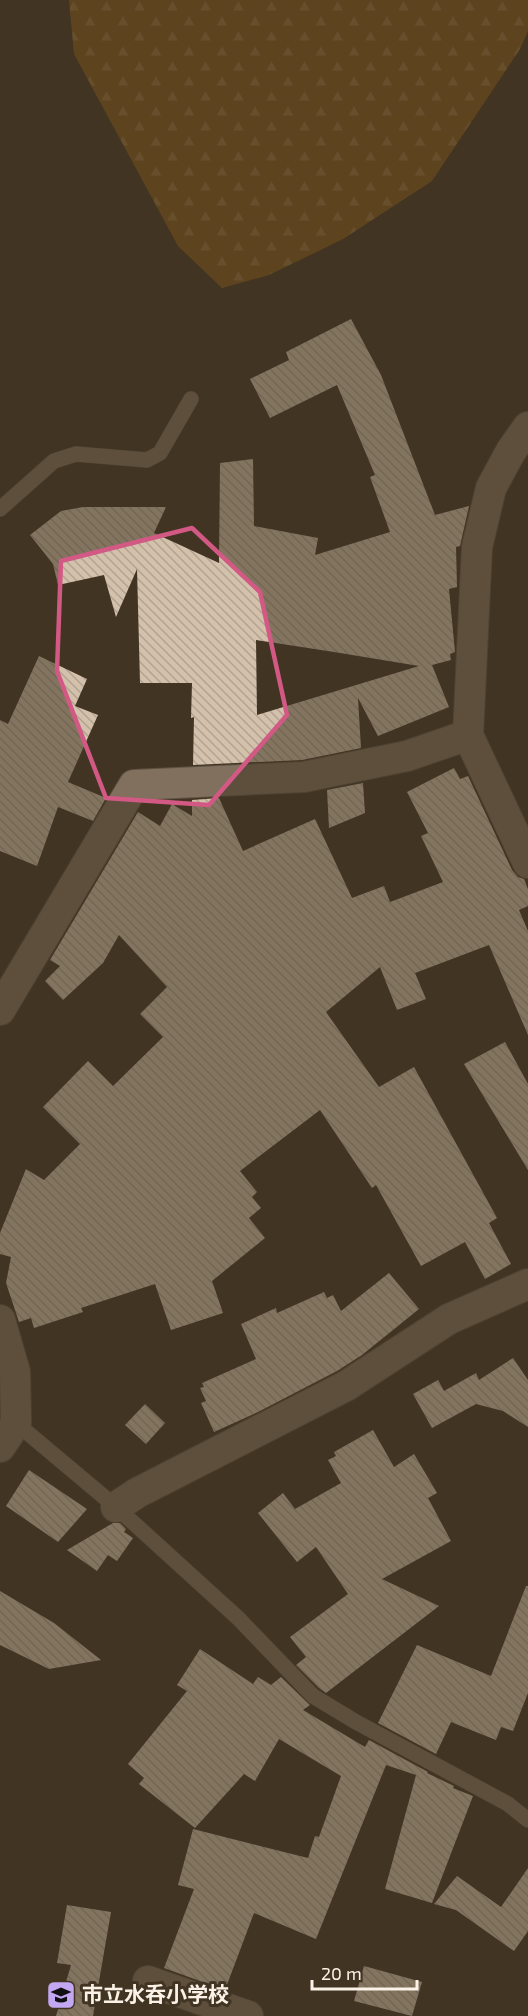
<svg xmlns="http://www.w3.org/2000/svg" width="528" height="2016" font-family="'Exo 2','Noto Sans JP',sans-serif">
<style>
.forest{fill:url(#forest-firs)}
.building{fill:url(#building-back-hatch);fill-rule:evenodd}
.lines{fill:none;stroke-linecap:round;stroke-linejoin:round}
.lane-casing{stroke:#605343;stroke-width:16}
.street-casing{stroke:#605343;stroke-width:32}
.lane{stroke:#80705d;stroke-width:15}
.street{stroke:#80705d;stroke-width:30}
.marked{fill:none;stroke:#d35985;stroke-width:4.5;stroke-linejoin:round}
.labels{text-anchor:middle;stroke-width:6;stroke-linejoin:round;paint-order:stroke}
.poi-label{font-size:21px;font-weight:bold;fill:#fbf2e7;stroke:#423423;text-anchor:start}
</style>
<defs>
<pattern id="forest-firs" width="22" height="20" patternUnits="userSpaceOnUse" patternTransform="scale(1.5)"><rect width="22" height="20" fill="#82571a"/><path d="M5 1l3.5 6h-7zM16 11l3.5 6h-7z" fill="#95703b"/></pattern>
<pattern id="building-back-hatch" width="6" height="6" patternUnits="userSpaceOnUse" patternTransform="scale(1.5)"><rect width="6" height="6" fill="#d3c1ac"/><path d="M-1 5l2 2M0 0l6 6M5-1l2 2" fill="none" stroke="#b1a392"/></pattern>
</defs>
<rect width="100%" height="100%" fill="#423423"/>
<polygon class="forest" points="69,0 528,0 528,31 520,49 432,181 343,239 269,275 222,288 178,246 74,54"/>
<g class="building">
<path d="M 351,319 L 381,375 L 435,515 L 469,506 L 460,546 L 456,547 L 457,587 L 449,589 L 455,652 L 450,654 L 451,660 L 432,665 L 449,707 L 378,736 L 358,698 L 361,748 L 302,760 L 193,765 L 194,717 L 191,718 L 192,683 L 140,683 L 137,569 L 116,617 L 104,575 L 58,585 L 53,564 L 30,535 L 61,511 L 83,507 L 166,507 L 154,533 L 219,563 L 220,463 L 253,459 L 254,526 L 318,538 L 315,555 L 390,532 L 370,477 L 375,475 L 337,385 L 270,418 L 250,379 L 289,360 L 286,352 ZM 256,640 L 334,652 L 419,666 L 257,715 Z"/>
<polygon points="39,656 87,679 75,706 98,715 68,782 106,798 93,821 58,807 37,866 0,851 0,720 8,724"/>
<polygon points="454,768 460,779 468,776 512,870 518,877 524,879 528,889 528,906 519,910 528,931 528,1035 489,945 415,973 426,999 397,1010 380,967 326,1012 379,1087 414,1067 497,1218 489,1223 511,1264 485,1279 465,1242 421,1266 376,1185 372,1188 320,1110 240,1171 257,1192 252,1197 261,1208 249,1218 265,1238 212,1281 223,1313 171,1330 155,1284 81,1308 83,1312 34,1328 31,1318 19,1322 6,1283 11,1257 0,1254 0,1233 26,1169 44,1180 80,1144 43,1107 88,1061 113,1086 163,1037 140,1014 167,987 119,935 103,963 63,1000 45,981 60,966 50,960 138,812 160,826 172,804 192,816 192,800 219,798 243,851 315,819 352,898 384,886 390,902 443,882 421,836 428,833 407,792"/>
<polygon points="363,783 365,813 329,828 327,790"/>
<polygon points="505,1042 528,1084 528,1170 464,1064"/>
<polygon points="389,1273 419,1309 362,1355 337,1371 258,1412 214,1432 201,1403 206,1401 200,1388 204,1387 202,1383 256,1359 241,1324 276,1308 277,1313 324,1292 327,1298 333,1295 341,1311"/>
<polygon points="513,1358 528,1380 528,1427 503,1411 476,1404 432,1428 413,1394 438,1380 444,1391 476,1373 479,1380"/>
<polygon points="145,1404 165,1423 146,1444 125,1425"/>
<polygon points="373,1430 394,1467 414,1454 437,1493 428,1498 451,1541 382,1579 439,1606 326,1693 319,1688 296,1665 306,1657 290,1637 348,1594 316,1547 297,1562 258,1513 283,1493 295,1509 341,1483 328,1460 336,1456 334,1452"/>
<polygon points="29,1470 87,1509 58,1542 6,1506"/>
<polygon points="113,1523 120,1523 126,1529 124,1532 133,1538 117,1561 108,1555 97,1571 67,1550"/>
<polygon points="526,1586 528,1586 528,1693 513,1731 501,1727 496,1740 451,1722 436,1754 378,1723 417,1645 491,1676"/>
<polygon points="0,1591 54,1623 101,1660 49,1669 0,1645"/>
<polygon points="200,1649 253,1684 258,1677 271,1685 281,1677 310,1705 303,1710 365,1747 369,1740 428,1772 427,1773 454,1786 453,1788 473,1796 432,1903 385,1889 416,1775 386,1765 316,1939 254,1913 225,1990 164,1968 194,1889 178,1885 193,1829 308,1858 315,1836 319,1837 341,1776 279,1739 255,1781 244,1774 195,1828 139,1784 144,1778 128,1764 187,1691 177,1685"/>
<polygon points="528,1868 528,1931 514,1951 456,1910 434,1904 457,1876 501,1907"/>
<polygon points="67,1905 111,1912 93,2016 56,2016 71,1965 57,1963"/>
<polygon points="364,1966 422,1982 412,2016 354,2001"/>
</g>
<g class="lines">
<g class="lane-casing">
<g id="lane">
<polyline points="0,509 54,461 76,454 147,460 160,453 191,399"/>
<polyline points="16,1423 116,1507 238,1618 313,1696 356,1722 508,1804 528,1820"/>
</g>
</g>
<g class="street-casing">
<g id="street">
<polyline points="528,427 511,451 491,488 477,547 468,735 528,863"/>
<polyline points="0,1010 134,785 304,777 407,756 468,735"/>
<polyline points="0,1320 15,1372 16,1423 0,1447"/>
<polyline points="116,1507 137,1493 346,1386 449,1319 528,1284"/>
<polyline points="148,1981 248,2016"/>
</g>
</g>
<use href="#lane" class="lane"/>
<use href="#street" class="street"/>
</g>
<path d="M0 0H528V2016H0ZM 192,528 L 260,592 L 287,715 L 209,805 L 106,798 L 57,671 L 61,561 Z" fill="#423423" fill-opacity=".55" fill-rule="evenodd"/>
<path class="marked" d="M 192,528 L 260,592 L 287,715 L 209,805 L 106,798 L 57,671 L 61,561 Z"/>
<defs>
<g id="school-square" transform="scale(1.5)"><rect x="-9" y="-9" width="18" height="18" rx="4" fill="#c3a7f2" stroke="#423423"/><path d="M0-5L7-2L0 1L-7-2ZM-4 1L0 2.5L4 1V4Q0 6-4 4Z" fill="#111"/></g>
</defs>
<g fill-rule="evenodd">
<use href="#school-square" x="61" y="1995"/>
</g>
<g class="labels">
<g class="poi-label">
<text x="82" y="2002">市立水呑小学校</text>
</g>
</g>
<path d="M312 1980v9h105v-9" fill="none" stroke="#fbf2e7" stroke-width="3"/>
<text x="321" y="1980" font-size="18" fill="#fbf2e7" stroke="#423423" stroke-width="4.5" paint-order="stroke">20 m</text>
</svg>
